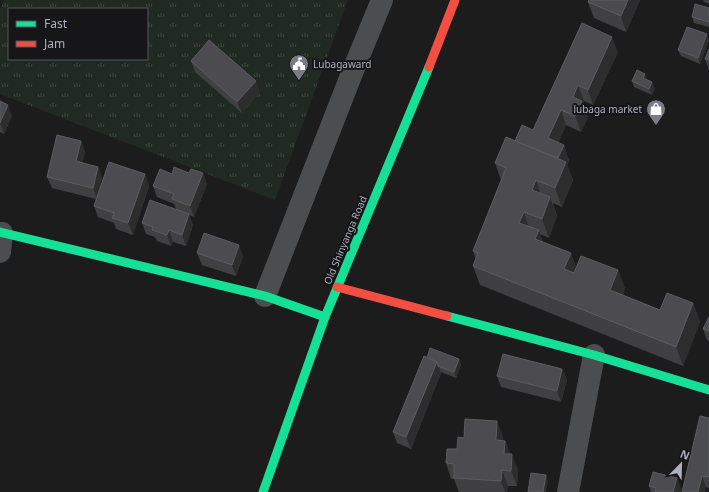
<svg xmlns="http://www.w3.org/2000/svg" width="709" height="492" font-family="'Noto Sans',sans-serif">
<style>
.grass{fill:url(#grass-tufts);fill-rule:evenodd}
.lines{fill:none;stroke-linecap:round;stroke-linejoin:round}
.street{stroke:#4b4d4f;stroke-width:22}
.fast{stroke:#16e098;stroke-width:9}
.jam{stroke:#f24e42;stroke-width:9}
.wall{fill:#404043}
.shaded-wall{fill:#2d2d2e}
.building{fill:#4c4c50;stroke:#5b5c61}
.labels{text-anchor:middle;stroke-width:4;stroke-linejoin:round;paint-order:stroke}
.poi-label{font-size:10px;fill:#adb0bd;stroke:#161618;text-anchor:start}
.street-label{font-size:10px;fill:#adb0bd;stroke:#161618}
</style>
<defs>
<pattern id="grass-tufts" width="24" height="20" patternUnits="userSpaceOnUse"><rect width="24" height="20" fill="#212923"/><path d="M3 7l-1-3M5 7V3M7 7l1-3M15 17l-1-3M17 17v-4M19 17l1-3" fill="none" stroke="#3f4641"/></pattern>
</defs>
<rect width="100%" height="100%" fill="#1c1c1c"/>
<path class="grass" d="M 4,0 L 348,0 L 275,200 L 0,94 L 0,10 ZM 9,9 L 147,9 L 147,59 L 9,59 Z"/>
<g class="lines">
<g class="street">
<polyline points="0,252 2,233"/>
<polyline points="265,296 352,73 382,0"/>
<polyline points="568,492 594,355"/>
</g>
<g class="fast">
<polyline points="0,232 265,296 325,317"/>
<polyline points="447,316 594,355 709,390"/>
<polyline points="263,492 325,317 429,67"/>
</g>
<g class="jam">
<polyline points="429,67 455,0"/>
<polyline points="337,287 447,316"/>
</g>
</g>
<g class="wall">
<polygon points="589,0 640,0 626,32 594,18 588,2"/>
<polygon points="703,0 709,0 709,4 704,2"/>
<polygon points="709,8 709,27 694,23 692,17"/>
<polygon points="582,23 618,52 593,105 584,101 583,103 588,117 581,132 566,125 558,143 564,145 569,161 567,165 573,180 562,207 553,203 557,216 549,238 540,234 543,242 576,268 618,270 625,289 623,295 660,310 693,303 700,322 683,366 480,285 473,266 476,260 473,251 501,180 495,163 515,141 533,130"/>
<polygon points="709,40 700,64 681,56 678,50"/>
<polygon points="709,49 709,70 705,59"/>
<polygon points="191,61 260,92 242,113 195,72"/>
<polygon points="647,80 655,88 652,95 634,87 632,81"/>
<polygon points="0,101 12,116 4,134 0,132"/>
<polygon points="81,141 85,152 82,163 98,167 102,178 99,191 145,174 149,186 133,235 116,229 114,223 98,217 94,206 96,199 52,188 47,177"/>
<polygon points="189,173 207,184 194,217 189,215 193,225 186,246 173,242 171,246 157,241 155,237 146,234 142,223 176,209 174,204 157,197 153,186 172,174"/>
<polygon points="197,253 243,256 236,276 202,265"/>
<polygon points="709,317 709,341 707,340 703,329"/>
<polygon points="427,358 459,359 461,365 456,378 441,372 441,373 411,449 397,443 393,432"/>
<polygon points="562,369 567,380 561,402 501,387 497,376"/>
<polygon points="709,418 709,488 706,487 682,492"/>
<polygon points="503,436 503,440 505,441 510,454 518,470 517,486 508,486 507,492 459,492 454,479 451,479 446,463 457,449 464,438"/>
<polygon points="649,486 681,489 681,492 651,492"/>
</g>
<g class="shaded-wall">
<polygon points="628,0 640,0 626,32 621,16"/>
<polygon points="707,34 709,41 700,64 698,58"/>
<polygon points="612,37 618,52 593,105 588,90"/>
<polygon points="645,74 647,79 643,78"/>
<polygon points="256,81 260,92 242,113 237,102"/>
<polygon points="652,82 655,88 652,95 649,89"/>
<polygon points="578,85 584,101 583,103 588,117 581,132 575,116 573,97"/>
<polygon points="8,105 12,116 4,134 0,123"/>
<polygon points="561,110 566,125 554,153 548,138"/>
<polygon points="81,141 85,152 80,173 76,161"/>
<polygon points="564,145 569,161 567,165 573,180 562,207 555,188 557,160"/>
<polygon points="98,167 102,178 97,199 93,188"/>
<polygon points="203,173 207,184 194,217 190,206"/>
<polygon points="145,174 149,186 133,235 128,223"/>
<polygon points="536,180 542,199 532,190"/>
<polygon points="550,197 557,216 549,238 542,219"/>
<polygon points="524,212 530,230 519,223"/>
<polygon points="189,214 193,225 186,246 182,235"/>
<polygon points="169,230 173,242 171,246 167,235"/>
<polygon points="539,230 545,249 535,239"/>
<polygon points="239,245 243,256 236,276 232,265"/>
<polygon points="571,253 578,272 571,288 564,269"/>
<polygon points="618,270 625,289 617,309 610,290"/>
<polygon points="693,303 700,322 683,366 676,347"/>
<polygon points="459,359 461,365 456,378 454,372"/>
<polygon points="437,362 441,373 411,449 406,437"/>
<polygon points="562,369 567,380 561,402 557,391"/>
<polygon points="497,421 503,436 502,455 496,440"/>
<polygon points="505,441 511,456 504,454"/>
<polygon points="512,454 518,470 517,486 511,471"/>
<polygon points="502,470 508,486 507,492 505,492 501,481"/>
<polygon points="546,475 548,481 546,492 543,492"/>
<polygon points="702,476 706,487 705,492 698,492"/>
<polygon points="677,478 681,489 681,492 673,492"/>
</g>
<g class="building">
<polygon points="589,0 628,0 621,16 588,2"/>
<polygon points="695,4 709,8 709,22 692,17"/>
<polygon points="582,23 612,37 588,90 578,85 573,97 582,101 575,116 561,110 548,138 564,145 558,158 515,141 522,125 533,130"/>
<polygon points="687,27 707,34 698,58 678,50"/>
<polygon points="209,40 256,81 237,102 191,61"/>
<polygon points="709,49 709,60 705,59"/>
<polygon points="637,70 645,74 643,78 652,82 649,89 632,81"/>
<polygon points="0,101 8,105 0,123"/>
<polygon points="57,135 81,141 76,161 98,167 93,188 47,177"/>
<polygon points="506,137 566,162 555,188 536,180 532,190 550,197 542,219 524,212 519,223 539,230 535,239 571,253 564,269 574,273 581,256 618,270 610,290 660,310 667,293 693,303 676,347 473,266 478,253 473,251 506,168 495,163"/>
<polygon points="109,162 145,174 128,223 112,218 114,213 94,206"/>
<polygon points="174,167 189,173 191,169 203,173 190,206 172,199 174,194 153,186 160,169 172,174"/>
<polygon points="150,200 189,214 182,235 169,230 167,235 152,230 153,227 142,223"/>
<polygon points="204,233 239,245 232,265 197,253"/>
<polygon points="709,317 709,331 703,329"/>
<polygon points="430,348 459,359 454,372 438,366 437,362 427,358"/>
<polygon points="503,354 562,369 557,391 497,376"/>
<polygon points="424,356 437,362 406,437 393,432"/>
<polygon points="700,416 709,418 709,477 702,476 698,492 682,492"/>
<polygon points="465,419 497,421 496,440 505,441 504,454 512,454 511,471 502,470 501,481 454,478 454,464 446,463 447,449 457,449 458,437 464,438"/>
<polygon points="653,472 677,478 673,492 655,492 656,488 649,486"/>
<polygon points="531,473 546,475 543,492 528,492"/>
</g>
<defs>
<g id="civic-pin" transform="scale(1)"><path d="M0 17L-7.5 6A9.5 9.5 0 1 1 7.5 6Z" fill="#7a7c85" stroke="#161618"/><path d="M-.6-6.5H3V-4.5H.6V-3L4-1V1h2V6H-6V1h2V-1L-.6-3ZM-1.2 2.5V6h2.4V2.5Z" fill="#fff"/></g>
<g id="shop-pin" transform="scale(1)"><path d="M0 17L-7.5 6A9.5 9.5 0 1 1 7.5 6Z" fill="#7a7c85" stroke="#161618"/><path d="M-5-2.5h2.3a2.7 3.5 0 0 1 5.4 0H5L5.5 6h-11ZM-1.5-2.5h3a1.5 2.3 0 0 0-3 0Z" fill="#fff"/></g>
</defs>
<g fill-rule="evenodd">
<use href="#civic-pin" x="299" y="64"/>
<use href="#shop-pin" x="656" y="109"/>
</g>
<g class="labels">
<g class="poi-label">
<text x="313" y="68">Lubagaward</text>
<text x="642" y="113" text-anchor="end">lubaga market</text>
</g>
<g class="street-label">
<text transform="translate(345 240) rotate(-67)" y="4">Old Shinyanga Road</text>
</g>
</g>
<rect x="8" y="8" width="140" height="52" fill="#161618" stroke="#52545a"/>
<rect x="16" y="21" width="20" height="6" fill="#16e098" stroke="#52545a"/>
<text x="44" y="28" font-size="12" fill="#adb0bd">Fast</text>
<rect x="16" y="41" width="20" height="6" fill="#f24e42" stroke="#52545a"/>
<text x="44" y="48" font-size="12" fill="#adb0bd">Jam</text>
<g transform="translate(681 464) rotate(23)" stroke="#161618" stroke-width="3" paint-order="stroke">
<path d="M0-3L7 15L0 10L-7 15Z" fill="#adb0bd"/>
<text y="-6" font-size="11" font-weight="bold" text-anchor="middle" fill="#adb0bd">N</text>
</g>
</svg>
